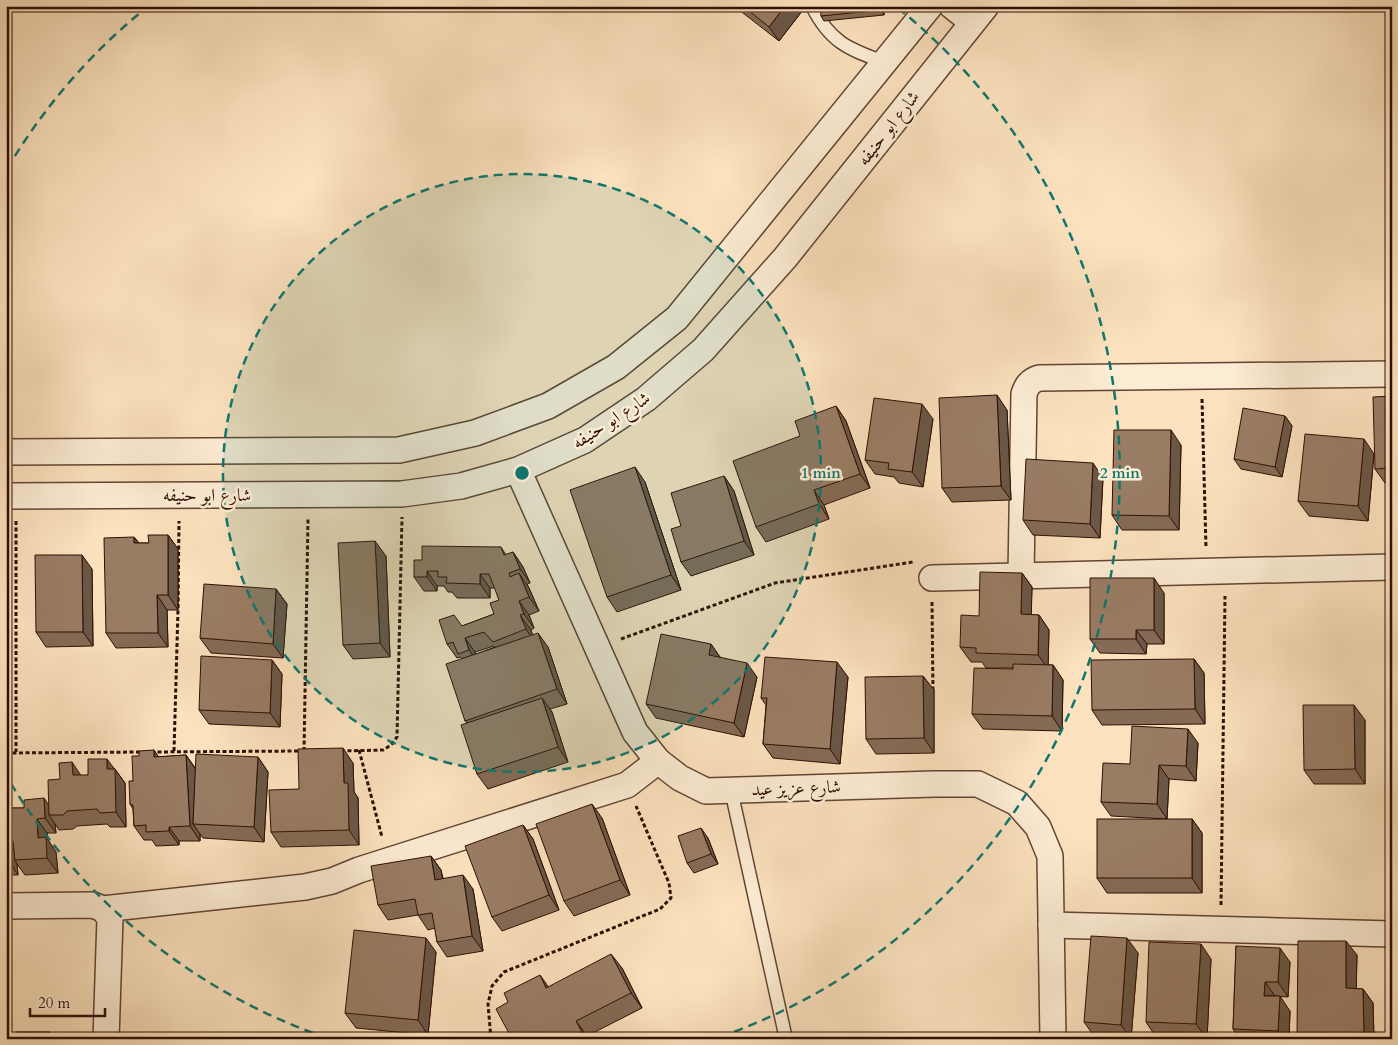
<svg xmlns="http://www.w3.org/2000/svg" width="1398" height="1045" font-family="Cardo,Amiri,serif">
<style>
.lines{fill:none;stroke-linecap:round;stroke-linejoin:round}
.service-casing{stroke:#624432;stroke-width:15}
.minor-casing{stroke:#624432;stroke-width:28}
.path{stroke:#2f0f03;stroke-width:3;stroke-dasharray:4 2.5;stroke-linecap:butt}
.service{stroke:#fcecd4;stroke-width:12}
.minor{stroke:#fcecd4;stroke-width:25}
.wall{fill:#846b56;stroke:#2f0f03;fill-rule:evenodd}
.shaded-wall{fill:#6b5746;stroke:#2f0f03}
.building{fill:#997c64;stroke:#2f0f03}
.ring{fill:none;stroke:#0f766e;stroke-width:2.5;stroke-dasharray:9 6}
.labels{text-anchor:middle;stroke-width:5;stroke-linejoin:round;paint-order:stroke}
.street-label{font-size:18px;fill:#2f0f03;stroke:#fcecd4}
.centre{fill:#0f766e;stroke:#fcecd4;stroke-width:2.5}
.ring-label{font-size:15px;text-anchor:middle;font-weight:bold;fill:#0f766e;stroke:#fcecd4;stroke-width:5;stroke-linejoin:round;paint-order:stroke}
</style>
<rect width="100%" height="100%" fill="#fbe1bd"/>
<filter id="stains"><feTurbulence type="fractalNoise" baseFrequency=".004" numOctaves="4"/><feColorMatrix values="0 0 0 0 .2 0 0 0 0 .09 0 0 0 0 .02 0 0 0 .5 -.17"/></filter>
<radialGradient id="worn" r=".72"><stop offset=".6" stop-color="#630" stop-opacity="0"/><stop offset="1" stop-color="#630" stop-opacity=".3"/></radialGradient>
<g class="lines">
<g class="service-casing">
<g id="service">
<path d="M 812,6 C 830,42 848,49 884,62"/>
<polyline points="731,790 786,1039"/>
</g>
</g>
<g class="minor-casing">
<g id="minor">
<polyline points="952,6 972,22"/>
<polyline points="6,452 399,450 475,433 548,406 616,367 677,318 930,6"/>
<polyline points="518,470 635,732 658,761 680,778 706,791 934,784 978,784 1017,803 1038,827 1050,856 1053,1039"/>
<polyline points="6,496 402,494 461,486 518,470 585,440 646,399 703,350 785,258 986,6"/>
<path d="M 1021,576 L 1024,394 C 1027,385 1030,381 1039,378 L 1392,374"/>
<polyline points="932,578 1392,567"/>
<polyline points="6,906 93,905 103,909 110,918 106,1039"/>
<polyline points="103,909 305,887 332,881 359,870 627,785 658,761"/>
<polyline points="1051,925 1392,934"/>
</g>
</g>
<g class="path">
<polyline points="1202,399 1206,548"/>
<polyline points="16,521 16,752"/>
<polyline points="932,602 933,693"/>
<polyline points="621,639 775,583 913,562"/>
<polyline points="359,750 382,837"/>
<polyline points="174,751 178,610 179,521"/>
<polyline points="304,751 308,519"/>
<polyline points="341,751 383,750 391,745 397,737 402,517"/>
<polyline points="151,752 300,751"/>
<polyline points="6,753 142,752"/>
<polyline points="1221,905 1225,596"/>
<polyline points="491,1039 488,1004 492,986 504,972 660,909 671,898 669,883 636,806"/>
</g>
<use href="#service" class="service"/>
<use href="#minor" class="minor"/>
</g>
<g class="wall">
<polygon points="734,6 806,6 779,41"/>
<polygon points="884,6 884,15 824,21 821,16"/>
<polygon points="1392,396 1392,483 1385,483 1375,469"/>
<polygon points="836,406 846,421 870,488 824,505 829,519 766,542 756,527 800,436"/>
<polygon points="1007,410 1011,500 952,502 942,488"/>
<polygon points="1285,416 1292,426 1282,477 1241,469 1234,459"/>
<polygon points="933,419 923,487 899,483 894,477 875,474 865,460"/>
<polygon points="1181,445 1179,530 1122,530 1112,515"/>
<polygon points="1374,454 1368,521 1309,516 1298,501"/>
<polygon points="724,476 734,491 754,555 691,576 681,562 681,526"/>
<polygon points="1103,478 1100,538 1033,535 1023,520"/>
<polygon points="645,482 681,590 617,612 607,597"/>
<polygon points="168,535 178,549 178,610 167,610 168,647 116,648 106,633 134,537 139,543 149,543"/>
<path d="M 501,547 L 506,555 L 513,552 L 523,567 L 530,583 L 527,584 L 529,588 L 539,611 L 529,615 L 534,628 L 531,630 L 532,634 L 548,647 L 567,704 L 550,709 L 552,712 L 568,762 L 488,789 L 477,774 L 467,723 L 465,721 L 462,659 L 460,657 L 457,658 L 447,644 L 462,626 L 494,614 L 499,600 L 495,588 L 490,588 L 490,598 L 457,598 L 452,592 L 448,592 L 444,586 L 437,586 L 437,591 L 424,591 L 414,577 L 422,560 ZM 494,646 L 495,647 L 476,654 L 475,652 Z"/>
<polygon points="386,556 390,657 353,659 343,645"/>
<polygon points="92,569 93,646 46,647 36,632"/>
<polygon points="1022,573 1032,587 1031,615 1039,615 1049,630 1048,665 1053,665 1063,680 1062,731 983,729 972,714 1013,668 986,668 982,662 971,662 960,647 979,616"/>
<polygon points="276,589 287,604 283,658 211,653 200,638"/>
<polygon points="1164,593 1164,644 1147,644 1146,654 1100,653 1090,639"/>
<polygon points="711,644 720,657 757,677 744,737 656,718 646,704"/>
<polygon points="1194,659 1204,673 1205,724 1102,725 1092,710"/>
<polygon points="272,660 282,674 280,727 209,724 199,710"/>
<polygon points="923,676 934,690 934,753 876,754 866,739"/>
<polygon points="848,677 840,764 773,758 763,744 766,705 761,698"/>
<polygon points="1365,720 1365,784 1314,784 1304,770"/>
<polygon points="1198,743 1196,781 1169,779 1167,819 1111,816 1101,802 1130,764"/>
<polygon points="154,750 158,757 186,755 196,769 258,757 268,772 264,842 203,838 200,834 200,841 179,841 179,845 156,846 152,840 144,840 134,826 133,809 130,804 133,781 139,756"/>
<polygon points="353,763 354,792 358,798 359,845 281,847 271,832 299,789"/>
<polygon points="115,769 125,783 126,827 110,827 107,824 77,826 73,829 59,830 55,824 56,833 47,833 48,840 56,852 58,873 25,875 17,864 18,875 6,875 6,800 12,808 24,808 49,805 60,779 88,775"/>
<polygon points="602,818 630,895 574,916 564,901"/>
<polygon points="1192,819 1202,833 1202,893 1107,893 1097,878"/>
<polygon points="523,825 533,839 559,910 502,931 492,917"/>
<polygon points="708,838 718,864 694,873 687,863"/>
<polygon points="431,856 441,870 443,878 473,889 483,951 447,957 437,942 435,928 428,930 418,915 388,920 378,905"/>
<polygon points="1236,946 1290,962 1288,997 1275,996 1290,1011 1289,1039 1239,1039 1233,1029"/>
<polygon points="436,952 428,1035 356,1028 345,1013"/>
<polygon points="1138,953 1131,1039 1094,1036 1084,1022"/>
<polygon points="1357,955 1356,989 1363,989 1373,1003 1374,1039 1301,1039 1297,1034"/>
<polygon points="1211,959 1207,1039 1156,1037 1146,1022"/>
<polygon points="622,968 642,1008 587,1036 588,1039 512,1039 548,987"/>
</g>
<g class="shaded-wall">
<polygon points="785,6 806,6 779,41 769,27"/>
<polygon points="881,6 884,6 884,15 881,10"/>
<polygon points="997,395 1007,410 1011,500 1001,486"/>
<polygon points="922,404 933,419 923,487 912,472"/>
<polygon points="836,406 846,421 870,488 860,474"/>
<polygon points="1285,416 1292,426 1282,477 1275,467"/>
<polygon points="1171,430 1181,445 1179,530 1169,516"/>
<polygon points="1364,439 1374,454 1368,521 1358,506"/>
<polygon points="1093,463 1103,478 1100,538 1090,524"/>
<polygon points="635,467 645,482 681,590 671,575"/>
<polygon points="724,476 734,491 754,555 744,541"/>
<polygon points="814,490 824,505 829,519 819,504"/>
<polygon points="168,535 178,549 178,610 168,595"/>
<polygon points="134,537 145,551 134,543"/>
<polygon points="375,541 386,556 390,657 380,643"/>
<polygon points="513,552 523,567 530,583 520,569"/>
<polygon points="82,555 92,569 93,646 83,632"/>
<polygon points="427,571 437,586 437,591 427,577"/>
<polygon points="519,573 529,588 539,611 529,597"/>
<polygon points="1022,573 1032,587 1031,629 1021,614"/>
<polygon points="480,574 490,588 490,598 480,584"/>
<polygon points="1154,578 1164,593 1164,644 1154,630"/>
<polygon points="276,589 287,604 283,658 273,644"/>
<polygon points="157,595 167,610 168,647 158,633"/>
<polygon points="519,601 529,615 534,628 524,614"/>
<polygon points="520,615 531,630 536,644 526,629"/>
<polygon points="1039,615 1049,630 1048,669 1038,655"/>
<polygon points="1136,630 1147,644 1146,654 1136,639"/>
<polygon points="538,633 548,647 567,704 557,689"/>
<polygon points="465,638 475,652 479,664 469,650"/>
<polygon points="711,644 721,659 709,655"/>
<polygon points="1194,659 1204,673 1205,724 1195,709"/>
<polygon points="272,660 282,674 280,727 270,713"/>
<polygon points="837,662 848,677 840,764 830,749"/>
<polygon points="747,663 757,677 744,737 734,723"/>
<polygon points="1053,665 1063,680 1062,731 1052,716"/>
<polygon points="923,676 934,690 934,753 924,738"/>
<polygon points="542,698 552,712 568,762 558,747"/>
<polygon points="1354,705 1365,720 1365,784 1355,769"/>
<polygon points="1188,729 1198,743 1196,781 1186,766"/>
<polygon points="343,748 353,763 354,792 358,798 359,845 349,830 344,783"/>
<polygon points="154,750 164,765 154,757"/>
<polygon points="186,755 196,770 193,824 200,834 200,841 190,826"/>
<polygon points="258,757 268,772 264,842 254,827"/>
<polygon points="107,759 125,783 126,827 116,812 107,769"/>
<polygon points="72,762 82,777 73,775"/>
<polygon points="1159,765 1169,779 1167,819 1157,804"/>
<polygon points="44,798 54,813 49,815 55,824 56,833 45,818"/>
<polygon points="6,800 12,808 6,813"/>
<polygon points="592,804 602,818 630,895 620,880"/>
<polygon points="37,819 47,833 48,840 56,852 58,873 47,858 38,838"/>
<polygon points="1192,819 1202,833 1202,893 1192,878"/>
<polygon points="523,825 533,839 559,910 549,895"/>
<polygon points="169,827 179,841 179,845 169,831"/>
<polygon points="701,828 708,838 718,864 711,854"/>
<polygon points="7,841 17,856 15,860 17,864 18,875 8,860"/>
<polygon points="431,856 441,870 445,894 435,880"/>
<polygon points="463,875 473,889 483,951 472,936"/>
<polygon points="426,938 436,952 428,1035 418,1020"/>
<polygon points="1127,938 1138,953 1131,1039 1121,1025"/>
<polygon points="1346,941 1357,955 1356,1003 1346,988"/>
<polygon points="1201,944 1211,959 1207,1039 1196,1024"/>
<polygon points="1280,948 1290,962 1288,997 1278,982"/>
<polygon points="611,954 622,968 642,1008 631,993"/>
<polygon points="540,975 550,989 546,988"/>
<polygon points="1265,982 1275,996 1264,996"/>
<polygon points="1363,989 1373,1003 1374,1039 1366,1039 1364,1035"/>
<polygon points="1280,996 1290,1011 1289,1039 1284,1039 1278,1031"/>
<polygon points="576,1021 587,1036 588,1039 586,1039 582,1032"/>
<polygon points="49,1032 54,1039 49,1039"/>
</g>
<g class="building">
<polygon points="743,6 785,6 769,27"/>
<polygon points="820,6 881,6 881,10 821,16"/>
<polygon points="997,395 1001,486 942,488 939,398"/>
<polygon points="1392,396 1392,468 1375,469 1373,397"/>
<polygon points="874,398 922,404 912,472 888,469 889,463 865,460"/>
<polygon points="836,406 860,474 814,490 819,504 756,527 733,461 800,436 795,421"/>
<polygon points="1243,408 1285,416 1275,467 1234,459"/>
<polygon points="1114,430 1171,430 1169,516 1112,515"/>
<polygon points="1305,434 1364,439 1358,506 1298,501"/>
<polygon points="1026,459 1093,463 1090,524 1023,520"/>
<polygon points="635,467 671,575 607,597 570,490"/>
<polygon points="724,476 744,541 681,562 671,529 681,526 671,493"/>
<polygon points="148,535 168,535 168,595 157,595 158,633 106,633 104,538 134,537 134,543 149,543"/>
<polygon points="375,541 380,643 343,645 338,543"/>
<polygon points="422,546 501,547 504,555 513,552 520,569 509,573 510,577 519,573 529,597 519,601 524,614 520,615 526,629 493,642 484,632 465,638 469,650 458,654 453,642 447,644 439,620 454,615 462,626 494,614 490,603 499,600 489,574 480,574 480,584 446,583 447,577 438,577 438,571 427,571 427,577 414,577 414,560 422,560"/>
<polygon points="35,555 82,555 83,632 36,632"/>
<polygon points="980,572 1022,573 1021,614 1039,615 1038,655 976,653 976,648 960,647 961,615 979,616"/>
<polygon points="1090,578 1154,578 1154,630 1136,630 1136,639 1090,639"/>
<polygon points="204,584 276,589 273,644 200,638"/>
<polygon points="538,633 557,689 465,721 446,664"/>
<polygon points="661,634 711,644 709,655 747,663 734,723 646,704"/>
<polygon points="201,656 272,660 270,713 199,710"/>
<polygon points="765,657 837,662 830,749 763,744 767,698 761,698"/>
<polygon points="1194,659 1195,709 1092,710 1091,660"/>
<polygon points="1013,664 1053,665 1052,716 972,714 974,668 1013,669"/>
<polygon points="923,676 924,738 866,739 865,677"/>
<polygon points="542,698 558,747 477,774 461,725"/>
<polygon points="1303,705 1354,705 1355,769 1304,770"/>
<polygon points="1132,726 1188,729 1186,766 1159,765 1157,804 1101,802 1103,763 1130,764"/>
<polygon points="343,748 344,783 348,783 349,830 271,832 269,790 299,789 298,749"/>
<polygon points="154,750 154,757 186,755 190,826 169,827 169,831 146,832 146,825 134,826 133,805 130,804 129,781 133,781 132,756 139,756 139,751"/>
<polygon points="196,754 258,757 254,827 193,824"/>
<polygon points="88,759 107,759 107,769 115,769 116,812 100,813 97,809 67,811 63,815 49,815 48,780 60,779 59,763 72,762 73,775 88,775"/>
<polygon points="44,798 45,818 37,819 38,838 46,837 47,858 15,860 13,841 7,841 8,860 6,860 6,808 24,808 24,800"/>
<polygon points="592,804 620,880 564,901 536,824"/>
<rect x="1097" y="819" width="95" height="59"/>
<polygon points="523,825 549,895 492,917 465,846"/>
<polygon points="701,828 711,854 687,863 678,836"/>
<polygon points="431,856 435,880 463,875 472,936 437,942 432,913 418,915 415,899 378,905 371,866"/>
<polygon points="354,930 426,938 418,1020 345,1013"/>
<polygon points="1091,936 1127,938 1121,1025 1084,1022"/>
<polygon points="1298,941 1346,941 1346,988 1363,989 1364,1035 1297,1034"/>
<polygon points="1149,942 1201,944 1196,1024 1146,1022"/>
<polygon points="1236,946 1280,948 1278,982 1265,982 1264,996 1280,996 1278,1031 1233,1029"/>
<polygon points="611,954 631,993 576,1021 582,1032 569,1039 512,1039 496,1009 508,1002 504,993 540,975 546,988"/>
<rect x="17" y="1032" width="32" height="7"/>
<polygon points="357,1035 397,1039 357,1039"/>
</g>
<circle cx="522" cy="473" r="299" fill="#0f766e" fill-opacity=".12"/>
<g class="ring">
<circle cx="522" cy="473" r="299"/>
<path d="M327 1038A598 598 0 0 1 7 777M7 169A598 598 0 0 1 146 8M898 8A598 598 0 0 1 717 1038"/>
</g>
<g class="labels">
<g class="street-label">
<text transform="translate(888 128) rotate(-52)" y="6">شارع ابو حنيفه</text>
<text transform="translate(611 420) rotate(-33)" y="6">شارع ابو حنيفه</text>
<text x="207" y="501">شارع ابو حنيفه</text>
<text transform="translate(796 788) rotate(-2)" y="6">شارع عزيز عيد</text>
</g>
</g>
<circle cx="522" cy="473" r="8" class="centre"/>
<g class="ring-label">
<text x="821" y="478">1 min</text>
<text x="1120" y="478">2 min</text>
</g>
<rect width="1398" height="1045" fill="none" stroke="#fbe1bd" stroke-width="25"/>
<rect x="8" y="8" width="1383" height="1030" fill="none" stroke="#2f0f03" stroke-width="2.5"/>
<rect x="12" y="12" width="1373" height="1020" fill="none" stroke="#2f0f03"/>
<path d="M30 1008v8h75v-8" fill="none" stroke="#2f0f03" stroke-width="2.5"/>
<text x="38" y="1008" font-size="15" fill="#2f0f03" stroke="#fcecd4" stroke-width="4" paint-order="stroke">20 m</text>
<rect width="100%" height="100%" filter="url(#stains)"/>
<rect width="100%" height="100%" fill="url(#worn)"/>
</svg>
